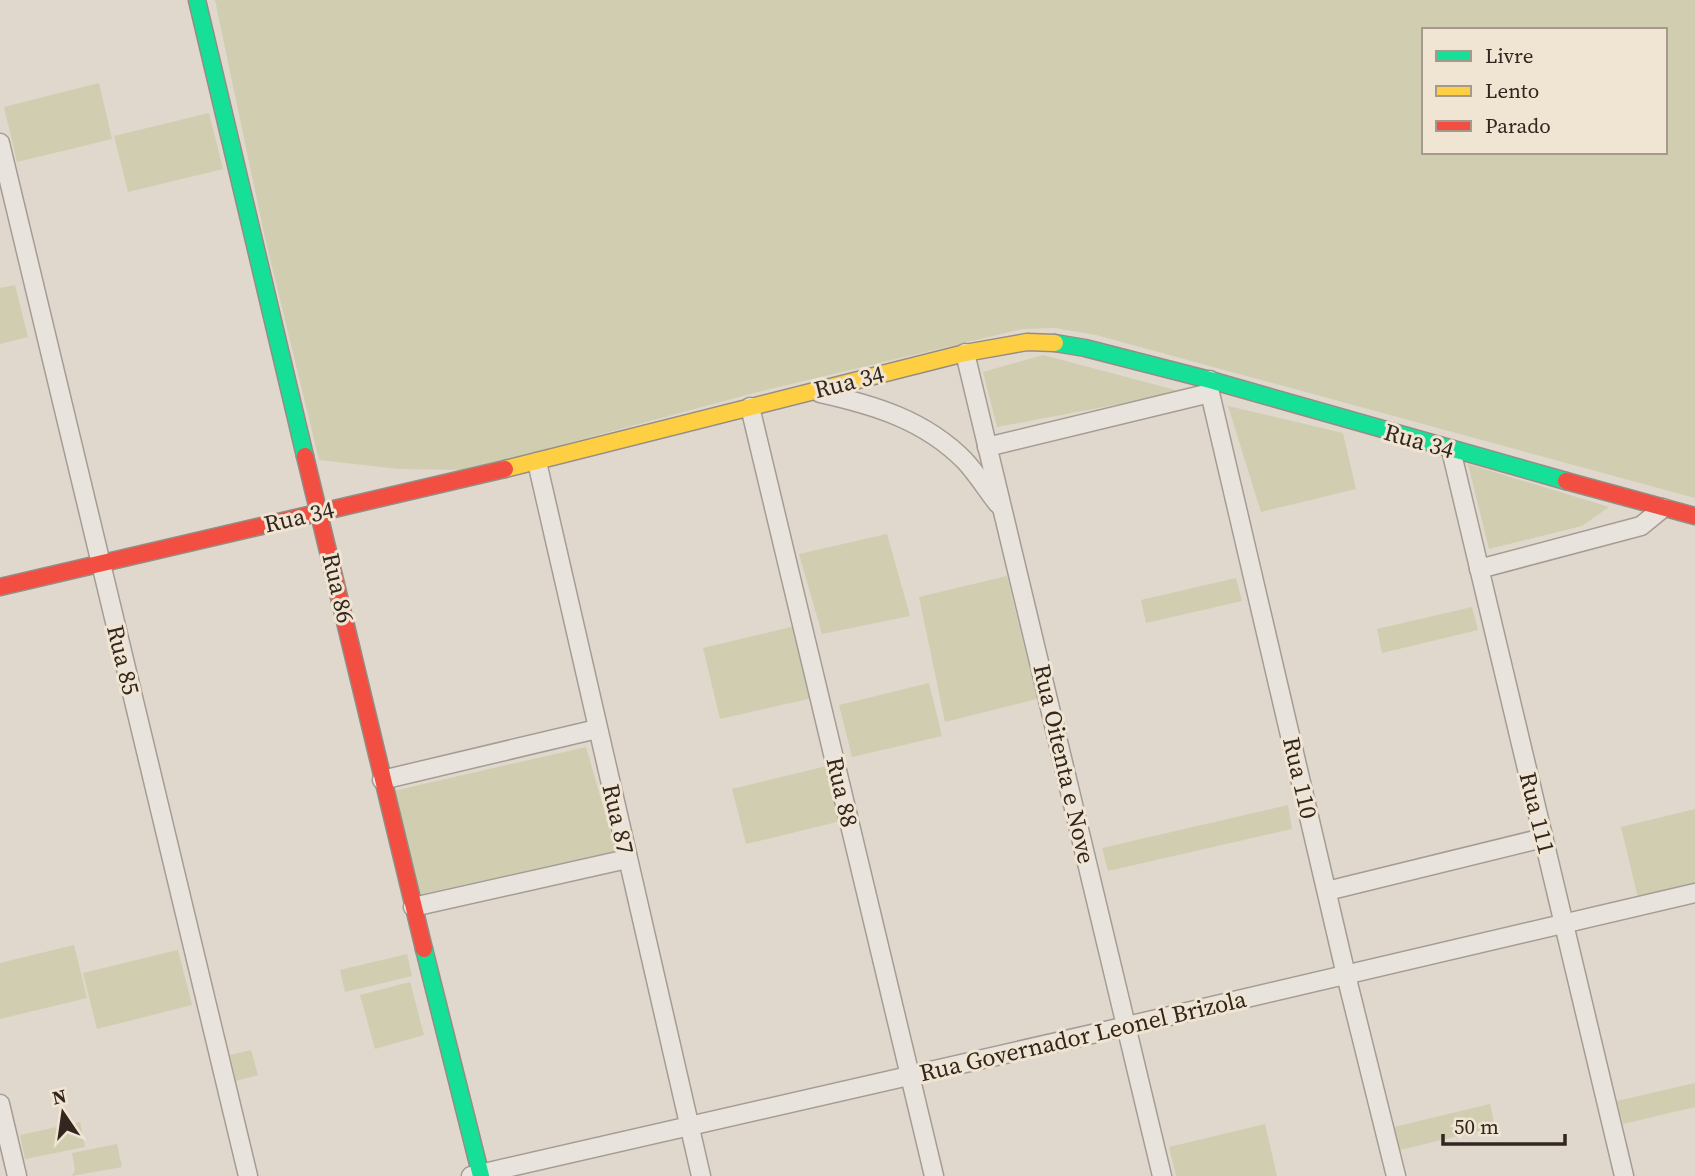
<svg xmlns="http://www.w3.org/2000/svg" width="1695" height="1176" font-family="'Source Serif 4',serif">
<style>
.green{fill:#d0cdb0;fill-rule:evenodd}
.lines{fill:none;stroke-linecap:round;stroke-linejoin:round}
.street-casing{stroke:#a59d95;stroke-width:21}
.fast-casing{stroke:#958d85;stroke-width:19}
.slow-casing{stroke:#958d85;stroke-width:19}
.jam-casing{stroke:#958d85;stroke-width:19}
.street{stroke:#e8e4dd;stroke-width:18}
.fast{stroke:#16e098;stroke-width:16}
.slow{stroke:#ffcf43;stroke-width:16}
.jam{stroke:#f24e42;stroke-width:16}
.labels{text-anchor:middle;stroke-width:6;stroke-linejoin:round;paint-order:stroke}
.street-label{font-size:24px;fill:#32261f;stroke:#f0e5d2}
</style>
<rect width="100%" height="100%" fill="#e0d8cc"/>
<g class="green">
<path d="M 215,0 L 1695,0 L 1695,498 L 1096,335 L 1055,328 L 1022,329 L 754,393 L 468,470 L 399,469 L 319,460 L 265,238 ZM 1424,30 L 1665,30 L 1665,152 L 1424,152 Z"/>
<polygon points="99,83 112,139 17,162 4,107"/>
<polygon points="209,113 223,169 128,192 114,136"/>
<polygon points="15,285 28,337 0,344 0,288"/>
<polygon points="1043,355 1183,392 997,427 983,372"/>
<polygon points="1228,406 1343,433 1356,489 1261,512"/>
<polygon points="1468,464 1609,507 1582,526 1489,549"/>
<polygon points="887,534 910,616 822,634 799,554"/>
<polygon points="1007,576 1037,699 945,722 919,597"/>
<polygon points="1236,578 1242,601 1146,623 1141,600"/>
<polygon points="1472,607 1478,630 1382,653 1377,629"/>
<polygon points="795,626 812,698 720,719 703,648"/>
<polygon points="929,683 942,736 852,757 839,705"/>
<polygon points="586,747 616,851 417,895 393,791"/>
<polygon points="827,766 841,821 746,844 732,789"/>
<polygon points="1288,805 1292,829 1108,871 1102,848"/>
<polygon points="1695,809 1695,885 1638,898 1621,827"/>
<polygon points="74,945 87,998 0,1019 0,963"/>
<polygon points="178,950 192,1005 97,1029 83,973"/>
<polygon points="407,954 412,976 345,992 340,970"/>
<polygon points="410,982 424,1035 375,1049 360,995"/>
<polygon points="251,1050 258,1075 236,1081 230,1055"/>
<polygon points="1695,1083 1695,1107 1623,1124 1617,1101"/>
<polygon points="1490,1104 1495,1127 1400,1150 1394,1127"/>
<polygon points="80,1122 85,1147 25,1159 20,1135"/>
<polygon points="1265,1124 1277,1176 1176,1176 1169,1147"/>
<polygon points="117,1144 122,1167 72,1176 75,1170 72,1153"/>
</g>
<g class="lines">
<g class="street-casing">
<g id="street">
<polyline points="0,143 248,1176"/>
<polyline points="965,353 1162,1176"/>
<polyline points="1210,380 1210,393 1346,975 1396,1176"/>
<path d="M 820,393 C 874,405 925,420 965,461 C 977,474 987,490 998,504"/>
<polyline points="750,407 934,1176"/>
<polyline points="987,447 1210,393"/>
<polyline points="1451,450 1624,1176"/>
<polyline points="537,462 701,1176"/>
<polyline points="1479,569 1641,526 1663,508"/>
<polyline points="382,780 597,729"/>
<polyline points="1327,891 1543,838"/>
<polyline points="413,907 627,859"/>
<polyline points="0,1104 17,1176"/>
<polyline points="471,1176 1127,1026 1695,893"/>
</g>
</g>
<g class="fast-casing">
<g id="fast">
<polyline points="197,0 305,456"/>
<polyline points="1055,343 1085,348 1210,380 1566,481"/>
<polyline points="424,949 481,1176"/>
</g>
</g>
<g class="slow-casing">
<polyline id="slow" points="505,469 965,353 1027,342 1055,343"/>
</g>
<g class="jam-casing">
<g id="jam">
<polyline points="305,456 424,949"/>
<polyline points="1566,481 1695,516"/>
<polyline points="0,587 505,469"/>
</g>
</g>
<use href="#street" class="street"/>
<use href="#fast" class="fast"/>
<use href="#slow" class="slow"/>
<use href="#jam" class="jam"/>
</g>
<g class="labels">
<g class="street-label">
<text transform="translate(849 382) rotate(-14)" y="8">Rua 34</text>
<text transform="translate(1419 441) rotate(16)" y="8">Rua 34</text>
<text transform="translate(299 517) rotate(-13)" y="8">Rua 34</text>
<text transform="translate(338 588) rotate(77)" y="8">Rua 86</text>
<text transform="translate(123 660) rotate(76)" y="8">Rua 85</text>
<text transform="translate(1064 764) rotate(77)" y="8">Rua Oitenta e Nove</text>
<text transform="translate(1300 778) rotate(77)" y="8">Rua 110</text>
<text transform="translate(842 792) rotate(77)" y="8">Rua 88</text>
<text transform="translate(1537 813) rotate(76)" y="8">Rua 111</text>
<text transform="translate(618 819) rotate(77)" y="8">Rua 87</text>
<text transform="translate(1083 1036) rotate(-13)" y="8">Rua Governador Leonel Brizola</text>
</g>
</g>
<rect x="1422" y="28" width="245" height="126" fill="#f0e5d2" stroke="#a4998a" stroke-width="2"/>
<rect x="1436" y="51" width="35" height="10" fill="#16e098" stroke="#a4998a" stroke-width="2"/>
<text x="1485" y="63" font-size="21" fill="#32261f">Livre</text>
<rect x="1436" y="86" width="35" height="10" fill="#ffcf43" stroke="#a4998a" stroke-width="2"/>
<text x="1485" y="98" font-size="21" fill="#32261f">Lento</text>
<rect x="1436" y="121" width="35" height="10" fill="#f24e42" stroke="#a4998a" stroke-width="2"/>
<text x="1485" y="133" font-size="21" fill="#32261f">Parado</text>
<g transform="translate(63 1113) rotate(347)" stroke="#f0e5d2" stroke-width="5" paint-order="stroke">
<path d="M0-5L12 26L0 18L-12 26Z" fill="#32261f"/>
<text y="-10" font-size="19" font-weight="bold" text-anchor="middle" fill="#32261f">N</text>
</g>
<path d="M1443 1134v10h122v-10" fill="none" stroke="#32261f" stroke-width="3.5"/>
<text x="1454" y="1134" font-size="21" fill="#32261f" stroke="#f0e5d2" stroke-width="5" paint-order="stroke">50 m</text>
</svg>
